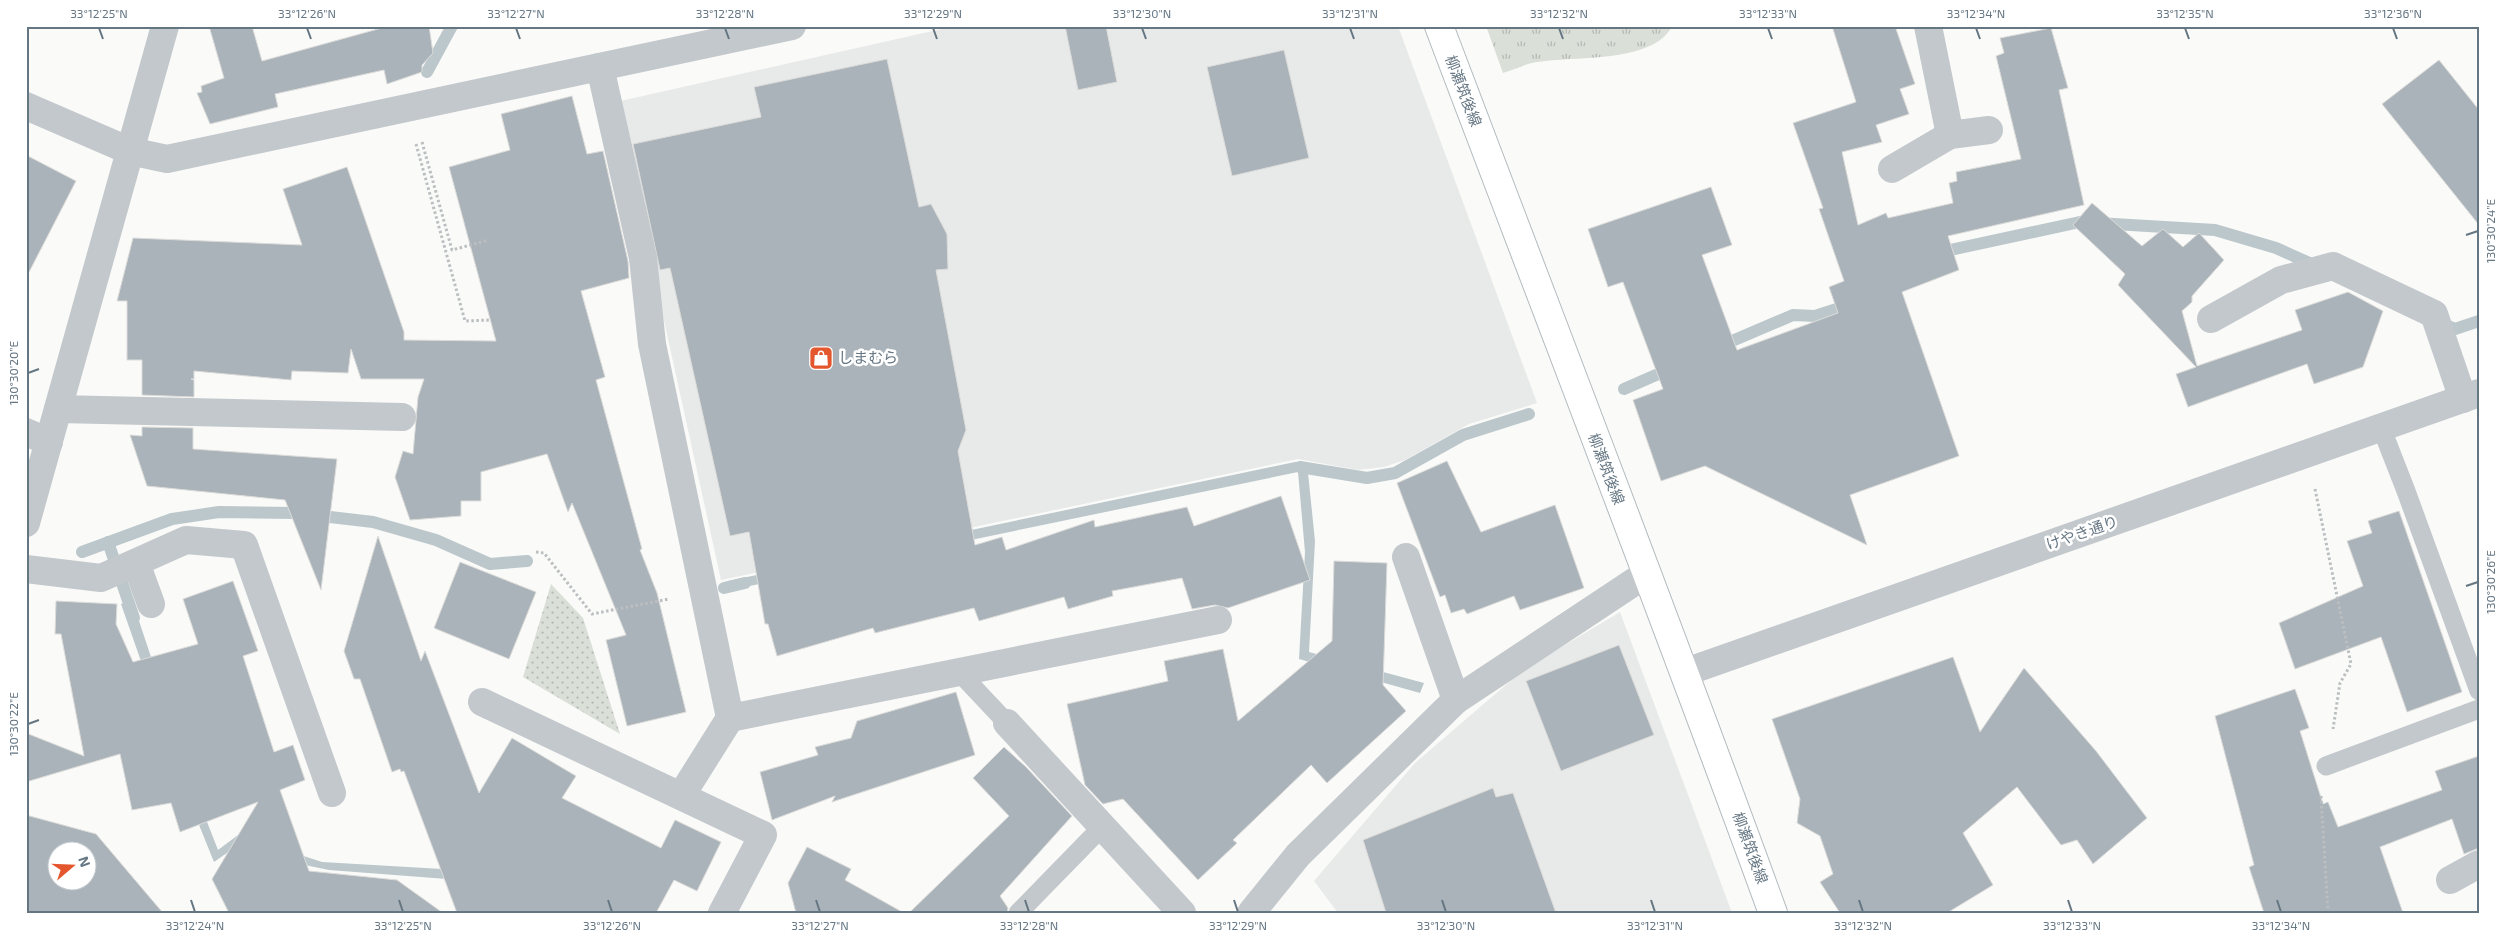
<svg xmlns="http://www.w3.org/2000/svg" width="2505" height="939" font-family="'Exo 2','Noto Sans JP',sans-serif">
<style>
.built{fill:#e8e9e9}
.grass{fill:url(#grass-tufts)}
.garden{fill:url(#garden-dots)}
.water{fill:#bbc7cb}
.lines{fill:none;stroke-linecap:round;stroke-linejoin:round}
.stream{stroke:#bbc7cb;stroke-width:12}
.building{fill:#aab3b9;stroke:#dcdcda;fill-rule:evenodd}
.secondary-casing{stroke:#b3babf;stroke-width:30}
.path{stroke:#bbbfc2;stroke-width:3;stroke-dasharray:2.5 2.5;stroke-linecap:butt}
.service{stroke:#c3c8cc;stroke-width:19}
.minor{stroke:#c3c8cc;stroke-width:28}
.tertiary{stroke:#c3c8cc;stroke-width:28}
.secondary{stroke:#fff;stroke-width:28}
.ticks{fill:none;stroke:#657683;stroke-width:2}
.labels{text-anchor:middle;stroke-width:5;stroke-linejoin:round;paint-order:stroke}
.street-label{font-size:15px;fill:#657683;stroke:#fff}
.poi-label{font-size:15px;fill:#657683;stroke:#fff;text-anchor:start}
.neatline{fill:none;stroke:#657683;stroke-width:2}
.ticks-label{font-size:12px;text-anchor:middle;fill:#657683}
</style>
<defs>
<pattern id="grass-tufts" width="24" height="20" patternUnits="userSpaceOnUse" patternTransform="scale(1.25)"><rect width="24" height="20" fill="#dadfd7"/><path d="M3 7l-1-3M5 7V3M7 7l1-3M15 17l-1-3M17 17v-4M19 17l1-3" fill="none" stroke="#b4b9b4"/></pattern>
<pattern id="garden-dots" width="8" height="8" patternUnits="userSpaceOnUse" patternTransform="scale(1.25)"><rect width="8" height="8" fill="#dadfd7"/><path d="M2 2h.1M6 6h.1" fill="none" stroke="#b4b9b4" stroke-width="1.8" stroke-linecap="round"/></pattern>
</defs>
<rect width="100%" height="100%" fill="#fafaf8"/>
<g class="built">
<polygon points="955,26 1398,26 1537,403 1469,424 1405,460 1384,467 1358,470 1298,459 721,580 616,102"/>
<polygon points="1620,612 1732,913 1338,913 1314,881 1415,763 1522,671"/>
</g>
<path class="grass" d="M 1486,26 L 1672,26 C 1653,65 1569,55 1532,63 C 1523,65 1513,70 1503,73 Z"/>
<polygon class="garden" points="551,584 583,618 620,734 523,677"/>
<g class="water">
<polygon points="1295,462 1305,462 1308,473 1315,541 1309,652 1424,683 1420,693 1299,659 1305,552 1298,472 730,590 728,581"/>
<polygon points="132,600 200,804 218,850 242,832 282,849 322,862 442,869 447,879 329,870 300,864 244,841 214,862 193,810 121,604"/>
</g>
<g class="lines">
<g class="stream">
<polyline points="427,72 452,26"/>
<polyline points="1936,253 2080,222 2215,230 2276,248 2316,266"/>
<polyline points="2439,322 2455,329 2479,321"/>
<polyline points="1718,347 1793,315 1815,316 1852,304"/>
<polyline points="1624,389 1672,368"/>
<polyline points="1300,467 1367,478 1395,473 1463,435 1529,414"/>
<polyline points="108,542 134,618"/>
<polyline points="82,552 172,519 219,512 296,513 373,522 436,540 490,564 527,561"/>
<polyline points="724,588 745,583"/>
</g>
</g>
<g class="building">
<polygon points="209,26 252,26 262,61 389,26 429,26 433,53 422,65 422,72 387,84 384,70 275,94 278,107 210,124 197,93 202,92 201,86 224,78"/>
<polygon points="1065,26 1106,26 1117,82 1078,90"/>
<polygon points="1832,26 1895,26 1915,84 1900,89 1909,114 1876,125 1882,142 1842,152 1858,225 1886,213 1888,218 1953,203 1949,183 1957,181 1956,172 2021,159 1996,56 2004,53 2000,38 2051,28 2068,88 2059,90 2084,205 1948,236 1959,270 1902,292 1959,456 1850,495 1867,545 1705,466 1661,481 1633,400 1663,389 1623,282 1608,287 1588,229 1711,187 1732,245 1702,255 1737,350 1838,313 1829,287 1844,281 1819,209 1823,208 1793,123 1856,102"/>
<polygon points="1284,50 1309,158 1232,176 1207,67"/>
<polygon points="887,59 919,207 931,204 947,234 948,269 936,270 966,430 958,451 975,545 1002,537 1006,550 1094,520 1095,527 1187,507 1194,526 1281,496 1310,580 1228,608 1215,605 1192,609 1182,578 1112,591 1113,596 1068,609 1064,597 979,621 974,608 875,633 873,628 777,656 768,624 765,624 749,532 730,536 670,268 660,270 633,144 761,117 754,87"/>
<polygon points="2439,60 2479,110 2479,225 2382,104"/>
<polygon points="572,96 587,154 603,151 628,261 629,278 581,291 605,377 596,380 642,549 640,550 657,593 686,712 627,726 606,640 626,635 572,503 568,512 547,454 481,472 481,501 461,501 461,516 410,520 395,477 403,451 413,454 418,397 424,379 361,379 351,349 348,373 292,371 291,380 194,371 194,379 191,379 194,380 194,397 142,395 142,360 127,360 127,301 117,301 133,238 302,245 283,189 347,167 404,332 404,340 496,341 449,167 510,150 501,114"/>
<polygon points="26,155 76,181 26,278"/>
<polygon points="2092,203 2142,246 2163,229 2183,247 2199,233 2224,260 2192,296 2192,302 2182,311 2197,366 2302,330 2295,310 2348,292 2383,311 2363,367 2314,384 2307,364 2188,407 2176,374 2196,367 2118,285 2125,274 2073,225"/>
<polygon points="142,427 193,428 193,449 337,459 321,590 285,500 147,486 130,435 142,436"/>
<polygon points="1447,461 1481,532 1555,505 1584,588 1520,610 1514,596 1467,614 1464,609 1451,613 1445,595 1440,597 1397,483"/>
<polygon points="2399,511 2462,692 2407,712 2381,637 2295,669 2279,623 2363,586 2347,541 2372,533 2368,521"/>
<polygon points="378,536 421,661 425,651 479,793 512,738 576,776 562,798 661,848 675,820 721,842 697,891 674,880 656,913 457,913 404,771 401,772 400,769 392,772 360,679 354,679 344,651"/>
<polygon points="1334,561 1387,563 1383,685 1406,711 1327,783 1311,765 1233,840 1237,843 1198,880 1123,799 1103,804 1085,785 1067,704 1168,681 1164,661 1223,649 1238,721 1332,641"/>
<polygon points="460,562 536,592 509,659 434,628"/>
<polygon points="233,581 258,651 243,656 274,752 293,745 305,780 280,790 309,871 397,880 443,913 229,913 212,879 258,802 180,832 171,803 132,810 120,754 26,782 26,733 84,756 61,634 55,634 56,601 117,604 116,624 133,662 198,644 183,599"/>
<polygon points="1619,645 1654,735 1561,771 1526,681"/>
<polygon points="1953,657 1980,732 2024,668 2096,751 2147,818 2093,864 2077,840 2061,845 2017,787 1963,833 1993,885 1947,913 1840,913 1820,882 1833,874 1820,836 1797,823 1800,799 1772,719"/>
<polygon points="2295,689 2309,728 2300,731 2323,804 2328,802 2338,827 2442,790 2435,771 2479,756 2479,848 2464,854 2452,819 2380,847 2403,913 2264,913 2249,867 2254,865 2215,716"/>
<polygon points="956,692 975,755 832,802 835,796 772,820 760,772 818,755 815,747 851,738 857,721"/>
<polygon points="1004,747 1026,767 1072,816 1000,896 1008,908 1007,913 909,913 1009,816 973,778"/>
<polygon points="1493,788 1496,797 1513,793 1556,913 1386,913 1363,840"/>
<path d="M 26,815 L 96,834 L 163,913 L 26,913 ZM 58,852 L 88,852 L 88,882 L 58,882 Z"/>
<polygon points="807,847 851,869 845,880 904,913 796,913 788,883"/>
</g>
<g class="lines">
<g class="secondary-casing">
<path id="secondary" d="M 1439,26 C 1551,322 1665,616 1773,913"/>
</g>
<g class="path">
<polyline points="422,142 452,250 489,240"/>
<polyline points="416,144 465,321 490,320"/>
<polyline points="2315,489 2351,664 2340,683 2333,729"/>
<polyline points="536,552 544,553 592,614 669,599"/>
<polyline points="2321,796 2328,913"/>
</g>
<g class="service">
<polyline points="2381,427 2406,491 2479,691"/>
<polyline points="959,672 1007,723"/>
<polyline points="2326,766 2479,709"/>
<polyline points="1018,913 1102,827"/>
</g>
<g class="minor">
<polyline points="1928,26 1950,135"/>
<polyline points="600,67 643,258 652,344 730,718 1218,620"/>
<polyline points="26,106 130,151 167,159 792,26"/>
<polyline points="1892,169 1950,135 1989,130"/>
<polyline points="2211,319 2281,280 2333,266 2434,314 2463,399"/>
<polyline points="58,409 402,417"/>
<polyline points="26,432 49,442"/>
<polyline points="26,523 165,26"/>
<polyline points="1406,557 1456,700"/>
<polyline points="136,563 151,604"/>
<polyline points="26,569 101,578 186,540 244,545 332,793"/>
<polyline points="482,702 763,835 722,913"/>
<polyline points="1007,723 1182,913"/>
<polyline points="681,796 730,718"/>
<polyline points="2450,880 2479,864"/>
<polyline points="1251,913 1298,855 1456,700 1646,574"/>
</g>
<polyline class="tertiary" points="1686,672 2479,393"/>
<use href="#secondary" class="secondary"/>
</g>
<path class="ticks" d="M 99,28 L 103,39M 307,28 L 311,39M 516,28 L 520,39M 725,28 L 729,39M 933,28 L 937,39M 1142,28 L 1146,39M 1350,28 L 1354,39M 1559,28 L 1563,39M 1768,28 L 1772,39M 1976,28 L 1980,39M 2185,28 L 2189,39M 2393,28 L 2397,39M 2466,235 L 2478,231M 28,373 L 39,369M 2466,586 L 2478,582M 28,724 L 39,720M 191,900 L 195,912M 399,900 L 403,912M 608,900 L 612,912M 816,900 L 820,912M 1025,900 L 1029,912M 1234,900 L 1238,912M 1442,900 L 1446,912M 1651,900 L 1655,912M 1859,900 L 1863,912M 2068,900 L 2072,912M 2277,900 L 2281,912"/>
<defs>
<g id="shop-square" transform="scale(1.25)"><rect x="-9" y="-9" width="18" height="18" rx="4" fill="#e4572e" stroke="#fff"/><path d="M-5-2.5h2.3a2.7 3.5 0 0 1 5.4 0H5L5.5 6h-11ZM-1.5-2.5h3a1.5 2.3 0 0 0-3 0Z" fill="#fff"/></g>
</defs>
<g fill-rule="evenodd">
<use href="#shop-square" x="821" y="358"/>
</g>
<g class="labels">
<g class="street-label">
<text transform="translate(1463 91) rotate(69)" y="5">柳瀬筑後線</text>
<text transform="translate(1606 469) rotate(69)" y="5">柳瀬筑後線</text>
<text transform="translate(2082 533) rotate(-19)" y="5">けやき通り</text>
<text transform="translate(1750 848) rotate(70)" y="5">柳瀬筑後線</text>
</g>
<g class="poi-label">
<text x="838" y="363">しまむら</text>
</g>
</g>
<rect width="2505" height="939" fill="none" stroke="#ffffff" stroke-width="55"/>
<g transform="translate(72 866) rotate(71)"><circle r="24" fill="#ffffff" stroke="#c1c8cd"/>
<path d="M0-4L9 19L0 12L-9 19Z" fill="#e4572e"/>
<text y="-8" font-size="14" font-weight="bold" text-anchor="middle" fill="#657683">N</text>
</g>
<rect x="28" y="28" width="2450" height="884" class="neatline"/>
<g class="ticks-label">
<text x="99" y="18">33°12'25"N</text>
<text x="307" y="18">33°12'26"N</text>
<text x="516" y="18">33°12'27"N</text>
<text x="725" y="18">33°12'28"N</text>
<text x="933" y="18">33°12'29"N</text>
<text x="1142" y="18">33°12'30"N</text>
<text x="1350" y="18">33°12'31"N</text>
<text x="1559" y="18">33°12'32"N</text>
<text x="1768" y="18">33°12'33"N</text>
<text x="1976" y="18">33°12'34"N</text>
<text x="2185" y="18">33°12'35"N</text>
<text x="2393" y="18">33°12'36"N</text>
<text transform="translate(2491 231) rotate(-90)" y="4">130°30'24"E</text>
<text transform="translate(14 373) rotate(-90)" y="4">130°30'20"E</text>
<text transform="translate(2491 582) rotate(-90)" y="4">130°30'26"E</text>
<text transform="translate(14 724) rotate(-90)" y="4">130°30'22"E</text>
<text x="195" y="930">33°12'24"N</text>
<text x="403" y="930">33°12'25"N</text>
<text x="612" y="930">33°12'26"N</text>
<text x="820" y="930">33°12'27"N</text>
<text x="1029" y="930">33°12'28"N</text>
<text x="1238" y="930">33°12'29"N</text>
<text x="1446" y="930">33°12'30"N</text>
<text x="1655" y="930">33°12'31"N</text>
<text x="1863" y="930">33°12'32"N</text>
<text x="2072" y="930">33°12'33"N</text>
<text x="2281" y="930">33°12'34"N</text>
</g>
</svg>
